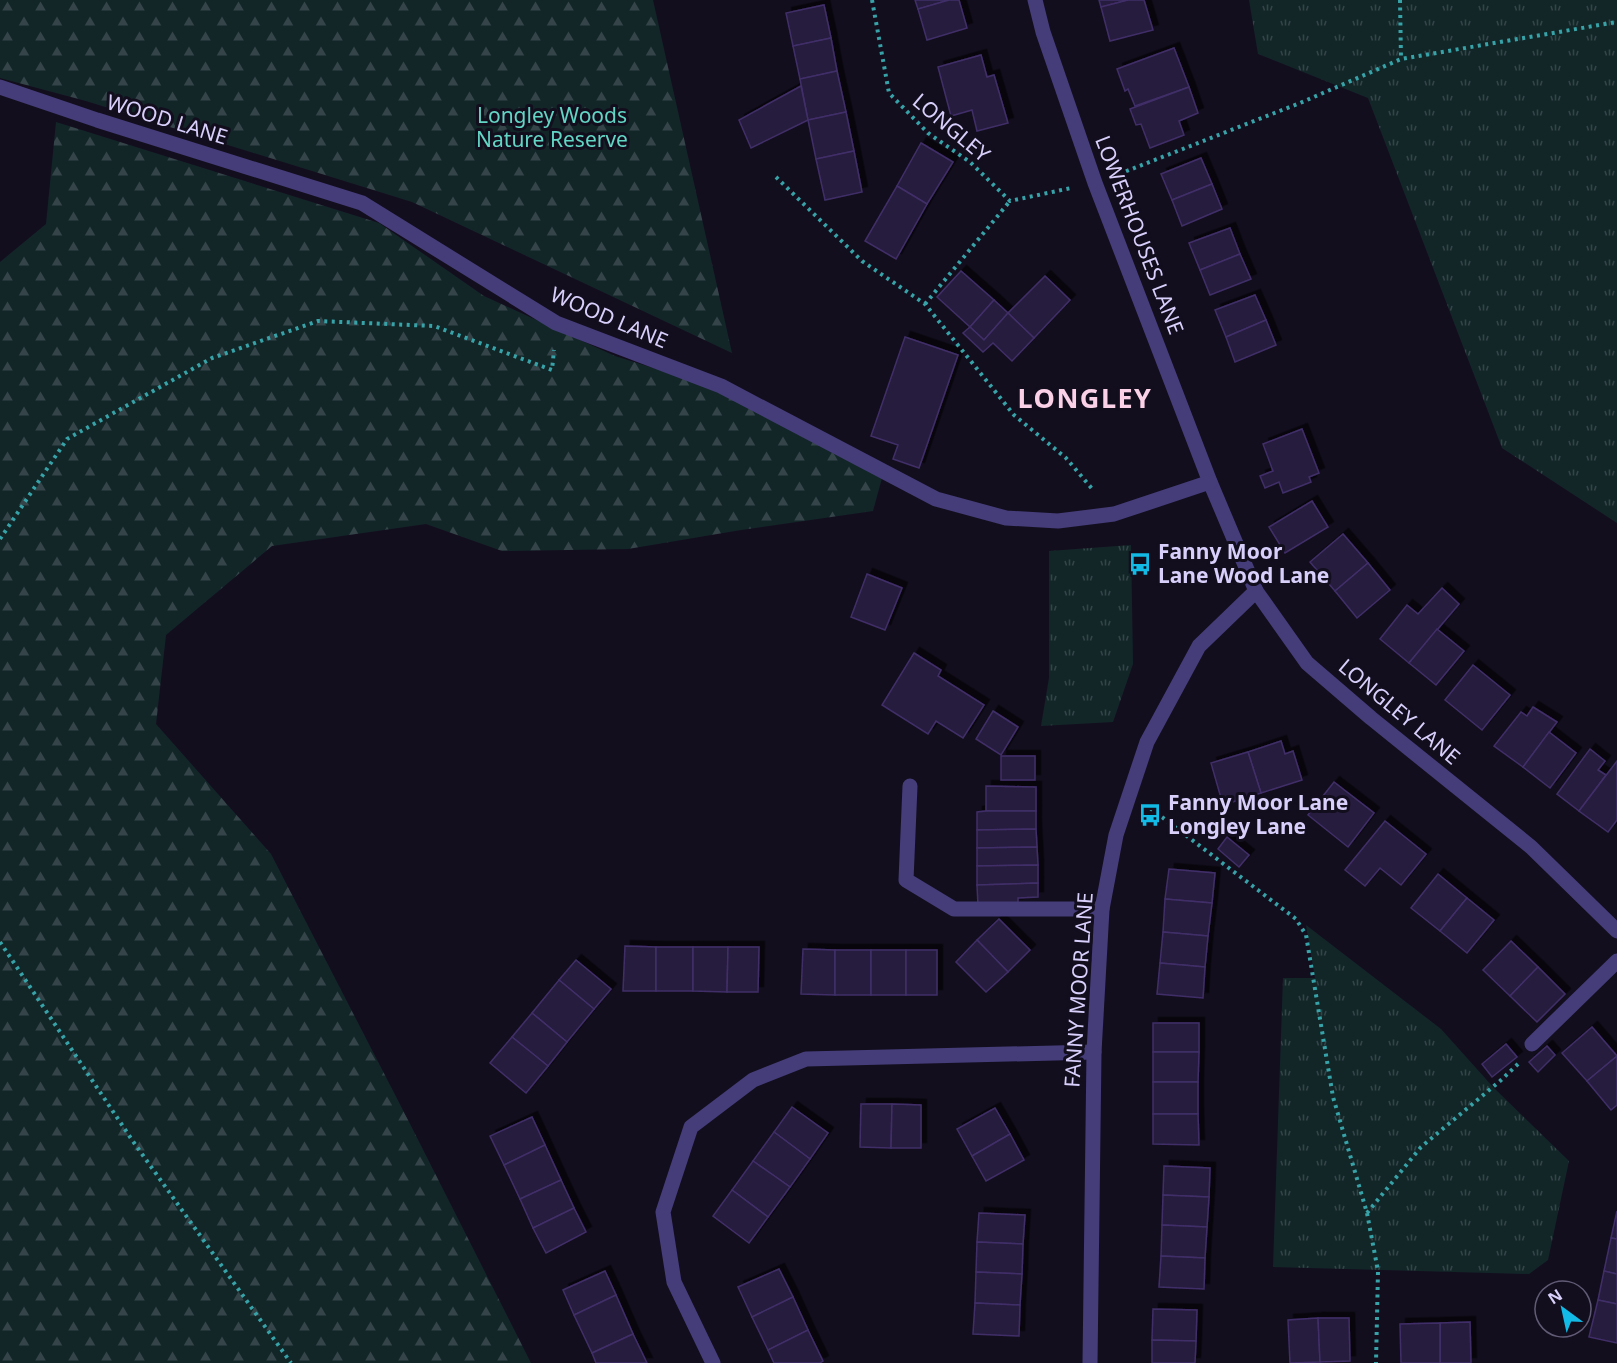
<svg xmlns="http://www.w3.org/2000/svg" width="1617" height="1363" font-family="'Noto Sans',sans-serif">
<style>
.grass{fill:url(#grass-tufts)}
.forest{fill:url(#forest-firs)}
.building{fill:#261c3e;stroke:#402f68;stroke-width:1.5;filter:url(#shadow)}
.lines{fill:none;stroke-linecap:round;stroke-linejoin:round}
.path{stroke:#37a3a8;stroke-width:4;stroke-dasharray:3 4.5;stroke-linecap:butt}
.service{stroke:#453d7a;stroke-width:15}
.minor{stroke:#453d7a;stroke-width:15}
.labels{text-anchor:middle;stroke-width:6;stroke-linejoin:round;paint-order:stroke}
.park-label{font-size:21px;fill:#62d5c4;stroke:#130e1e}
.street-label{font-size:21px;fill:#d9cffb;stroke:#130e1e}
.poi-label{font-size:21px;font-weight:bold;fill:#d9cffb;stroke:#130e1e;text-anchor:start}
.district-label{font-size:27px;font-weight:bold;letter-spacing:1.5px;fill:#fbd1e8;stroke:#130e1e}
</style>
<defs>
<pattern id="grass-tufts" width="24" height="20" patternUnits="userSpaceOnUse" patternTransform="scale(1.5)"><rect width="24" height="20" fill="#122628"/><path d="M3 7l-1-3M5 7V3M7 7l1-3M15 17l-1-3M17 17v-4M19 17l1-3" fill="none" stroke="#344448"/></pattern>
<pattern id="forest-firs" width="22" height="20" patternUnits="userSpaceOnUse" patternTransform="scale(1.5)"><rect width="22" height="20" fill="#122628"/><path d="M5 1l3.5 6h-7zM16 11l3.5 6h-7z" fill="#344448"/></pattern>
<filter id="shadow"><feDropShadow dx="5.5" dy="-5.5" stdDeviation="0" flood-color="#0009"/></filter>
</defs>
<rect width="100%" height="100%" fill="#130e1e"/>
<g class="grass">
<polygon points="1249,0 1617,0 1617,523 1502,448 1368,98 1258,54"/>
<polygon points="1131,545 1133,664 1113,722 1041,726 1049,678 1049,551"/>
<polygon points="1306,925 1441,1029 1493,1087 1569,1161 1548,1260 1529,1274 1273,1267 1283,978 1315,978"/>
</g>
<g class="forest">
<polygon points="0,0 653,0 732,353 412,202 86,101 0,78"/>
<polygon points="56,122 379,223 484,296 615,356 723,390 885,467 873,511 741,530 628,549 502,551 426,524 272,546 166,635 156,724 271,854 407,1118 531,1363 0,1363 0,262 46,224"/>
</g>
<g class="building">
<polygon points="915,0 949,0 918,9"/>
<polygon points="949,0 959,0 967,28 927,40 918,9"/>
<polygon points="1099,0 1128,0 1101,7"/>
<polygon points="1128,0 1144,0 1153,30 1110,41 1101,7"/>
<polygon points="824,5 831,38 793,46 786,13"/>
<polygon points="831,38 837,71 800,79 793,46"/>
<polygon points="1174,48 1189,87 1135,106 1128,89 1125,91 1117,69"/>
<polygon points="981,55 987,77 994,75 1008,123 977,131 972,110 951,116 938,67"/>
<polygon points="837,71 846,112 808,120 800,79"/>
<polygon points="801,86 808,120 751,148 739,120"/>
<polygon points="1189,87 1198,113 1179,121 1184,135 1150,148 1141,124 1136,125 1130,109"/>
<polygon points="846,112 854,151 816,159 808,120"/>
<polygon points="921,143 953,162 927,204 897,186"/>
<polygon points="854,151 862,192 825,200 816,159"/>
<polygon points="1201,158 1212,184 1172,200 1161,174"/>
<polygon points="1212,184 1222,209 1182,226 1172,200"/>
<polygon points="897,186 927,204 896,259 865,241"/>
<polygon points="1230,228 1240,254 1200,270 1189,243"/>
<polygon points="1240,254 1251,279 1210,295 1200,270"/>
<polygon points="961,271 994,300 970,327 937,297"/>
<polygon points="1045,276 1070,300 1034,338 1008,313"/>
<polygon points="1255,295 1266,320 1226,337 1215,310"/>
<polygon points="994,300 1008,313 984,340 970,327"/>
<polygon points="1008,313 1034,338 1012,361 993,343 983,352 963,333 970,327 984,340"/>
<polygon points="1266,320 1276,345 1235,362 1226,337"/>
<polygon points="905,337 958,355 919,468 893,459 898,445 871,436"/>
<polygon points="1302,429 1319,473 1309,477 1311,482 1283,493 1279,482 1265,488 1260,476 1273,471 1263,444"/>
<polygon points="1312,501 1328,527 1285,553 1269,527"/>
<polygon points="1343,534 1368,563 1335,591 1310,562"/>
<polygon points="1368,563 1390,590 1357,618 1335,591"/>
<polygon points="867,574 902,588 885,630 851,617"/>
<polygon points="1442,588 1459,604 1409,663 1380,639 1407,605 1418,614"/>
<polygon points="1437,629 1464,651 1436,685 1409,663"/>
<polygon points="914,653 941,670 938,676 984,705 963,738 936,721 928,734 882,705"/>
<polygon points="1473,665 1510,695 1482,730 1445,700"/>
<polygon points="1533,707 1557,722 1523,767 1494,746 1521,712 1527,716"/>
<polygon points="993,711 1018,727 1001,755 976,739"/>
<polygon points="1549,732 1576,753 1550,788 1523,767"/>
<polygon points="1281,741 1285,754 1293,751 1302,780 1261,793 1248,752"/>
<polygon points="1590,749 1605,761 1598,770 1606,775 1579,811 1557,794"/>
<polygon points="1248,752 1261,793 1223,805 1211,763"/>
<rect x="1001" y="756" width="34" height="24"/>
<polygon points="1617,761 1617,820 1608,832 1579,811"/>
<polygon points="1334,782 1374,813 1348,847 1308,815"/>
<polygon points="986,786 1036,787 1036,811 986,811"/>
<polygon points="986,811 1036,811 1036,829 977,830 977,812"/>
<polygon points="1385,821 1426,854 1401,885 1380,868 1365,886 1345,870"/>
<polygon points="1036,829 1037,847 977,848 977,830"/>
<polygon points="1227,837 1249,855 1239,867 1218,849"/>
<polygon points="1037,847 1038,865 977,866 977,848"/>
<polygon points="1038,865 1038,883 977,885 977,866"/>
<polygon points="1169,869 1215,873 1212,903 1165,899"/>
<polygon points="1438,874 1467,898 1440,931 1411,908"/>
<polygon points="1038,883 1038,897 1018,898 1018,904 978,905 977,885"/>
<polygon points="1467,898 1494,920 1467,953 1440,931"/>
<polygon points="1165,899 1212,903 1208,936 1163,932"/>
<polygon points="999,919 1030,950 1008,972 977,940"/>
<polygon points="1163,932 1208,936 1205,967 1160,963"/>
<polygon points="977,940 1008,972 986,992 956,962"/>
<polygon points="1511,941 1538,967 1510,996 1483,970"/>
<polygon points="625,946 656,947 656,991 623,991"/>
<rect x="656" y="947" width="37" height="44"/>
<polygon points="693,947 728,947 727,992 693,991"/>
<polygon points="728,947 759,947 758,992 727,992"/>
<polygon points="803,949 835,950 835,995 801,994"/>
<rect x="835" y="950" width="36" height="45"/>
<rect x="871" y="950" width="35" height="45"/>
<rect x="906" y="950" width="31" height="45"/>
<polygon points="576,960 611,989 594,1009 559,980"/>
<polygon points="1160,963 1205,967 1203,998 1157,994"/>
<polygon points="1538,967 1565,994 1537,1022 1510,996"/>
<polygon points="559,980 594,1009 567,1042 532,1013"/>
<polygon points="532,1013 567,1042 548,1066 512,1037"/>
<rect x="1153" y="1023" width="46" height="29"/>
<polygon points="1592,1027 1617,1056 1587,1081 1562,1053"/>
<polygon points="512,1037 548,1066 526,1093 490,1063"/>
<polygon points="1506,1044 1517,1057 1492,1077 1482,1064"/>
<polygon points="1547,1046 1555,1055 1538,1072 1529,1062"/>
<polygon points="1153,1052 1199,1052 1198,1082 1153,1082"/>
<polygon points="1617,1056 1617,1105 1611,1110 1587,1081"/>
<rect x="1153" y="1082" width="45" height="32"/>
<polygon points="861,1104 892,1104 891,1148 860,1147"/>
<polygon points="892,1104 921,1105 921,1148 891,1148"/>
<polygon points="792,1107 828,1133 810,1159 774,1132"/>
<polygon points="995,1108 1010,1134 972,1156 957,1129"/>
<polygon points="1153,1114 1198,1114 1199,1145 1153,1144"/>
<polygon points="532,1117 545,1145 504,1165 490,1136"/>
<polygon points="774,1132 810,1159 790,1187 753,1161"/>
<polygon points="1010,1134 1024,1160 986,1181 972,1156"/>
<polygon points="545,1145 561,1180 520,1199 504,1165"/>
<polygon points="753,1161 790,1187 768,1217 732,1190"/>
<polygon points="1164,1166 1210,1168 1209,1197 1163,1195"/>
<polygon points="561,1180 574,1208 533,1228 520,1199"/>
<polygon points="732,1190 768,1217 749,1243 713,1216"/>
<polygon points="1163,1195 1209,1197 1207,1227 1162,1225"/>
<polygon points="574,1208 586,1232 546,1253 533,1228"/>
<polygon points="1617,1211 1617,1239 1611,1238"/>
<polygon points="979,1213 1025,1215 1023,1244 977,1242"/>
<polygon points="1162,1225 1207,1227 1205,1258 1161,1256"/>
<polygon points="1611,1238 1617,1239 1617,1274 1604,1271"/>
<polygon points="977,1242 1023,1244 1022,1274 976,1272"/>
<polygon points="1161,1256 1205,1258 1204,1289 1159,1287"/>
<polygon points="779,1269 793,1297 752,1317 738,1287"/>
<polygon points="605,1271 616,1295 574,1315 563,1290"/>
<polygon points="1604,1271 1617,1274 1617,1304 1598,1300"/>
<polygon points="976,1272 1022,1274 1020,1305 975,1303"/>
<polygon points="616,1295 633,1334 592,1353 574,1315"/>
<polygon points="793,1297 808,1330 768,1350 752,1317"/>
<polygon points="1598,1300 1617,1304 1617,1343 1589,1337"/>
<polygon points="975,1303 1020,1305 1019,1336 973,1334"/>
<polygon points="1153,1309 1197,1310 1196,1341 1152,1340"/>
<polygon points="1318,1318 1320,1362 1290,1363 1288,1320"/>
<polygon points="1318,1318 1349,1318 1350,1361 1320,1362"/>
<polygon points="1470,1322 1471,1363 1440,1363 1440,1323"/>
<polygon points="1440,1323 1440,1363 1401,1363 1400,1324"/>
<polygon points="808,1330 823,1361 820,1363 774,1363 768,1350"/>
<polygon points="633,1334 647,1363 596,1363 592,1353"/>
<polygon points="1152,1340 1196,1341 1195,1363 1152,1363"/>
</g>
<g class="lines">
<g class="path">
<polyline points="872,0 889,93 928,133 970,162 1010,201 1071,188"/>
<polyline points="1400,0 1401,59"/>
<polyline points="1119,174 1300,103 1401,59 1617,22"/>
<polyline points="776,177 862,261 925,304 1014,415 1066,458 1094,491"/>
<polyline points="925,304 1010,201"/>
<polyline points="0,539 67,439 212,358 318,321 434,326 552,370 554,350"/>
<polyline points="1150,808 1296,919 1306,935 1333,1097 1367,1213 1378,1271 1376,1363"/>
<polyline points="0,942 132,1140 291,1363"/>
<polyline points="1367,1213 1421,1147 1500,1081 1518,1064"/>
</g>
<g class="service">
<polyline points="910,786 906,880 954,909 1102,909"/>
<polyline points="1532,1044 1617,961"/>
</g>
<g class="minor">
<polyline points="1035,0 1043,32 1095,183 1210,482 1256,591 1307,663 1371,718 1531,847 1617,931"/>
<polyline points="0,87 97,120 362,203 556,323 721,386 936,499 1006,518 1058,521 1114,514 1210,482"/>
<polyline points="713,1363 674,1282 663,1212 691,1127 753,1080 806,1059 1094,1052"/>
<polyline points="1090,1363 1094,1052 1102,909 1116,835 1147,742 1199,646 1256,591"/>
</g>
</g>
<defs>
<g id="bus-bare" transform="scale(1.8)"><path d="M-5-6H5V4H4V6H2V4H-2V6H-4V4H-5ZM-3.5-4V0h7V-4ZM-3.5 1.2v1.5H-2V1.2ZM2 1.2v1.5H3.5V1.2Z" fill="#12bae5" stroke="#130e1e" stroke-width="2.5" paint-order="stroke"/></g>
</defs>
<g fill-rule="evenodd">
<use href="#bus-bare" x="1140" y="564"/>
<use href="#bus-bare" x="1150" y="815"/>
</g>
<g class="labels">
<g class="park-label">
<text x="552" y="123">Longley Woods<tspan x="552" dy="24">Nature Reserve</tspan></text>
</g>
<g class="street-label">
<text transform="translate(167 120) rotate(17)" y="7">WOOD LANE</text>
<text transform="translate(951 128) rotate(40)" y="7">LONGLEY</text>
<text transform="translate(1139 235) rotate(69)" y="7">LOWERHOUSES LANE</text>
<text transform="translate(609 318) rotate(23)" y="7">WOOD LANE</text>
<text transform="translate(1399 712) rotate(40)" y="7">LONGLEY LANE</text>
<text transform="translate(1079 990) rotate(-86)" y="7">FANNY MOOR LANE</text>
</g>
<g class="poi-label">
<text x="1158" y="559">Fanny Moor<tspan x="1158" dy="24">Lane Wood Lane</tspan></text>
<text x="1168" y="810">Fanny Moor Lane<tspan x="1168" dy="24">Longley Lane</tspan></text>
</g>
<g class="district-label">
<text x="1085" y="408">LONGLEY</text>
</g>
</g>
<g transform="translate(1563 1309) rotate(327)"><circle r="28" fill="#130e1e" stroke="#625b76" stroke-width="1.5"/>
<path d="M0-4.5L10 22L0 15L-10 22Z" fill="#12bae5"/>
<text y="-9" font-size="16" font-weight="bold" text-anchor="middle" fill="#d9cffb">N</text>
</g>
</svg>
